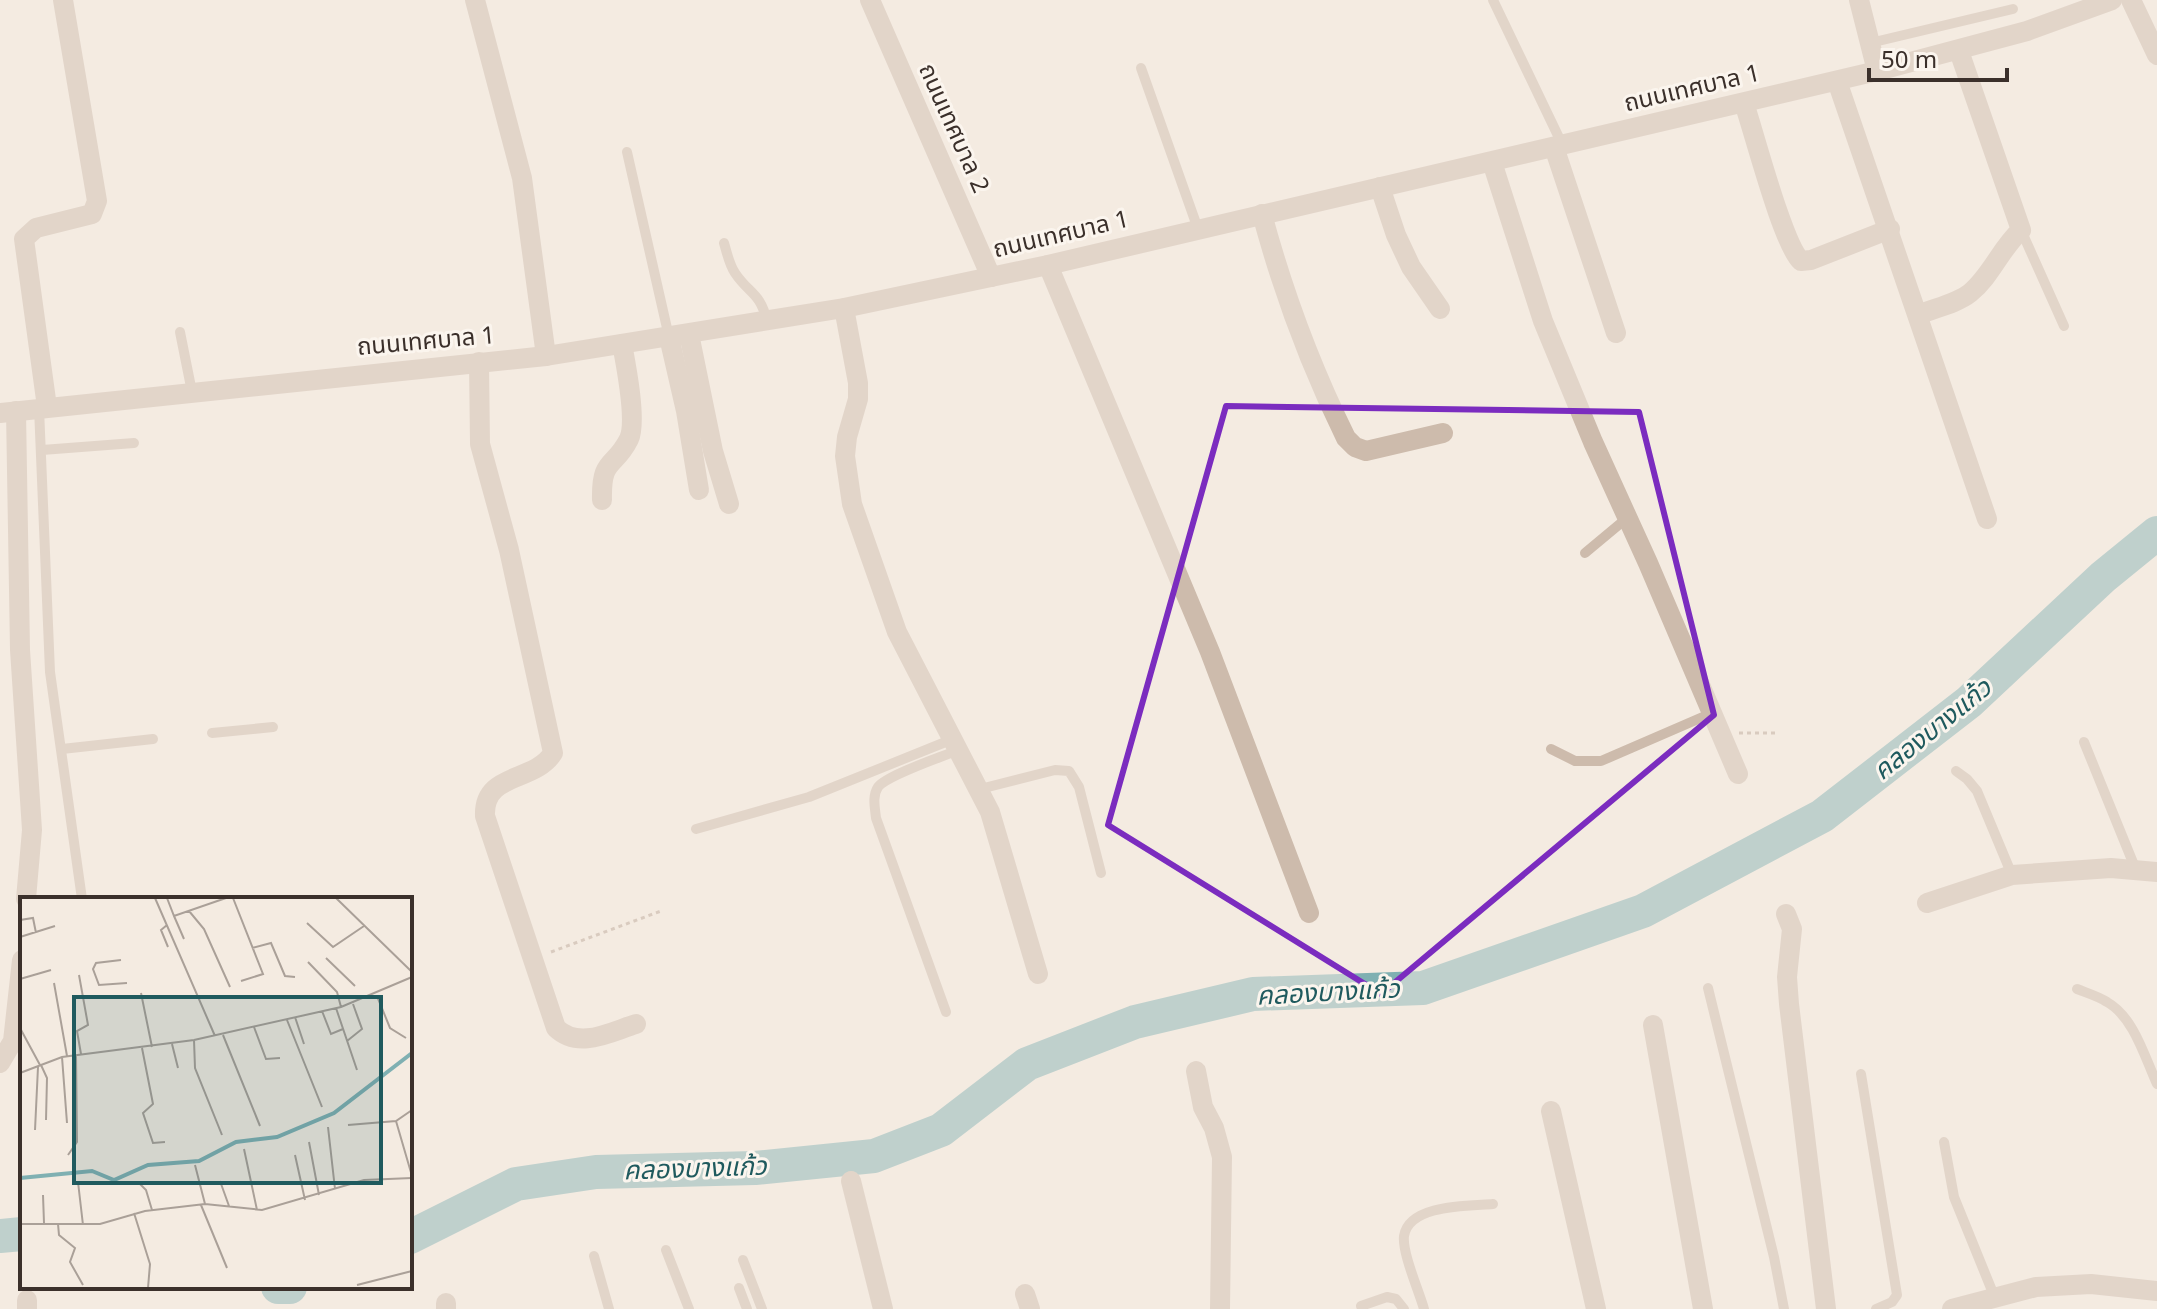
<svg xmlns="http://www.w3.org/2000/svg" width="2157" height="1309" font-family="'Noto Sans','Noto Sans Thai',sans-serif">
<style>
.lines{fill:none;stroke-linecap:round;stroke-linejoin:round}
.river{stroke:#7fb0b2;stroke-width:34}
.path{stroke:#b9a596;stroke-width:3;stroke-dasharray:4 4;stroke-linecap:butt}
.lane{stroke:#cdbbac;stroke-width:10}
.street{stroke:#cdbbac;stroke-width:20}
.marked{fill:none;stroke:#7b2cbf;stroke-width:6;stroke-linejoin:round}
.labels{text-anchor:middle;stroke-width:6;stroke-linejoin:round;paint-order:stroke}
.street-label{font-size:24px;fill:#3b302b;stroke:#fbf5ee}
.water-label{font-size:26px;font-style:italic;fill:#1f5a5e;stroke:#fbf5ee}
.inset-river{fill:none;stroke:#7fb0b2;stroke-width:4}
.inset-road{fill:none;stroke:#aaa098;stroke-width:2}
.view{fill:#1f5a5e;fill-opacity:0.15;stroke:#1f5a5e;stroke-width:4}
.inset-edge{fill:none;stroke:#3b302b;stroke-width:4}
</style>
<rect width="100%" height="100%" fill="#f4ebe1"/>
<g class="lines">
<g class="river">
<polyline points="0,1236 22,1234"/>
<polyline points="410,1237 516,1184 596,1172 755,1168 874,1156 941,1130 1027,1064 1135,1022 1253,994 1423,988 1643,911 1822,816 1969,702 2103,577 2157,533"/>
<polyline points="278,1287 290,1287"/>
</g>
<g class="path">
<polyline points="1739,733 1778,733"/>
<polyline points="551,952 661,911"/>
</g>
<g class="lane">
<polyline points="1493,0 1562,144"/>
<polyline points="1870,43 2013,9"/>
<polyline points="1141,68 1198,229"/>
<polyline points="627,152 669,337"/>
<polyline points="2021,230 2064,326"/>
<path d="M 724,243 C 727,253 729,264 735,273 C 749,294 760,292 767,321"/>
<polyline points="180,332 192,392"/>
<polyline points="39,408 50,672 82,899"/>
<polyline points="42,450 134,443"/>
<polyline points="1585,553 1627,518"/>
<polyline points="212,733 273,727"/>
<polyline points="2084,742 2136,870"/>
<polyline points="62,749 153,739"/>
<polyline points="1551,749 1575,761 1601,761 1712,713"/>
<polyline points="1956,771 1967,779 1977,791 2012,875"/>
<polyline points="980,789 1055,770 1069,771 1079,787 1101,873"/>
<polyline points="696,829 809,797 953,739"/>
<polyline points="1708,988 1774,1257 1784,1309"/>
<path d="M 2077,989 C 2087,993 2098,996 2107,1002 C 2134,1017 2145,1058 2157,1084"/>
<path d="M 946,1012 L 876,818 C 875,808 872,796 878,787 C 887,775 942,757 958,750"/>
<polyline points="1861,1074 1897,1295 1892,1302 1876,1309"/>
<polyline points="1944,1142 1954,1197 1995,1298"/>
<polyline points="666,1250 689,1309"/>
<polyline points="594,1256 609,1309"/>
<polyline points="743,1260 762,1309"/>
<polyline points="739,1288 747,1309"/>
<polyline points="1361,1306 1387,1297 1396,1299 1404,1309"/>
<path d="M 1424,1309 C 1419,1291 1402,1253 1404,1236 C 1409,1204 1469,1206 1493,1204"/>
</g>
<g class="street">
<polyline points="475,0 522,178 546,356"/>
<polyline points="870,0 991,277"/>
<polyline points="1859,0 1877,71"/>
<polyline points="2131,0 2157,55"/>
<polyline points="1837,81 1987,519"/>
<path d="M 1744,103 C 1754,132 1783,245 1801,261 L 1811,260 L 1890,229"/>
<polyline points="1554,147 1616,333"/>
<polyline points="1492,162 1543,321 1593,442 1648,563 1738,774"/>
<polyline points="1380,187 1396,235 1411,267 1440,309"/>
<path d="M 1262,214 C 1283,292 1310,365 1346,438 L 1355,447 L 1366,451 L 1443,433"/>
<polyline points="1048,265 1210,652 1309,913"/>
<polyline points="844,308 858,383 858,399 847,437 845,456 852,504 897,632 990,812 1038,974"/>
<path d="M 1918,315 C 1934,308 1956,304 1970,293 C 1991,276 2001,248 2021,230 L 1959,51"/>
<polyline points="689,334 713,451 729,504"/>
<polyline points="669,337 686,411 699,490"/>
<path d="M 479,362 L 480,444 L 509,550 L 553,753 C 534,783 483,772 485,816 L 556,1028 C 579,1050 610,1032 636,1024"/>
<polyline points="47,407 24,239 36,228 92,214 97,201 63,0"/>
<polyline points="16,411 20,650 32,830 26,899"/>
<polyline points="0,413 546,356 844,308 1048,265 1877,71 2027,31 2112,0"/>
<path d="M 602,500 C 601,457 614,469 629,439 C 637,421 626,365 622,344"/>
<polyline points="1927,903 2012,875 2111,868 2157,872"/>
<polyline points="1786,914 1792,929 1787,977 1789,1004 1826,1309"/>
<polyline points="1653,1025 1703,1309"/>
<polyline points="0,1063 13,1041 22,960"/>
<polyline points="1196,1071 1203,1107 1214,1128 1222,1157 1220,1309"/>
<polyline points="1551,1111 1596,1309"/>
<polyline points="851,1181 883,1309"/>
<polyline points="1025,1294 1030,1309"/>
<polyline points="446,1303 446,1309"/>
<polyline points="27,1309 27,1300"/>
<polyline points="1952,1309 2036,1287 2091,1284 2157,1291"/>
</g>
</g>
<path d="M0 0H2157V1309H0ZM 1226,406 L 1639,412 L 1714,715 L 1381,994 L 1108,825 Z" fill="#f4ebe1" fill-opacity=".55" fill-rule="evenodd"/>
<path class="marked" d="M 1226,406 L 1639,412 L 1714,715 L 1381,994 L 1108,825 Z"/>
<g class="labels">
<g class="street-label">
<text transform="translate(1692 88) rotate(-13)" y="8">ถนนเทศบาล 1</text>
<text transform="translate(954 128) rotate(66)" y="8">ถนนเทศบาล 2</text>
<text transform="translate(1061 234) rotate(-13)" y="8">ถนนเทศบาล 1</text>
<text transform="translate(426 341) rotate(-5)" y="8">ถนนเทศบาล 1</text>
</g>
<g class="water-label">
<text transform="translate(1932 729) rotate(-39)" y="9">คลองบางแก้ว</text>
<text transform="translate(1328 992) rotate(-3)" y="9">คลองบางแก้ว</text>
<text transform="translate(695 1168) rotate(-2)" y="9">คลองบางแก้ว</text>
</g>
</g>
<g transform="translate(20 897)">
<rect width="392" height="392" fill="#f4ebe1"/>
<path class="inset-river" d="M 0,281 L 72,274 L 94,283 L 128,268 L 179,264 L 216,245 L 257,240 L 314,216 L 392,156"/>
<path class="inset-road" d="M 135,1 L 195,139M 147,1 L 154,19 L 206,1M 213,1 L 243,77 L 221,84M 316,1 L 392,75M 169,14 L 184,32 L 210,90M 154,19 L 164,42M 0,23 L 13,21 L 16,36M 287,26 L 313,50 L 344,29M 147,28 L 141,33 L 148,50M 0,40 L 35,29M 232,51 L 251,46 L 265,79 L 275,80M 306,61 L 335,89M 101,63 L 76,66 L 73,72 L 79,88 L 107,86M 288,65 L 317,95 L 321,110M 59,78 L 68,128 L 57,134 L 61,157M 0,82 L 31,73M 34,86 L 47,159M 121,96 L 132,150M 357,99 L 370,131 L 386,141M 316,111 L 337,173M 302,114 L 311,137 L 323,132M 275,120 L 284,147M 267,123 L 302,210M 234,130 L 246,162 L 260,161M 0,131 L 20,168M 203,138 L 240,229M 174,143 L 175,171 L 202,238M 327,144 L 342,132 L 333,107M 152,147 L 158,171M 122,151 L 133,207 L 123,216 L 133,246 L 145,245M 42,160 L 47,226M 21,168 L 27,181 L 26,223M 0,176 L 42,160 L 174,143 L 321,110 L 392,80M 376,224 L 392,279M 328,228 L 376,224 L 392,213M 308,230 L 315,292M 15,233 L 18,170M 289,245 L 299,298M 224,252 L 237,313M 48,258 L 57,245 L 56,158M 275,258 L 285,303M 175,268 L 185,307M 200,284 L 209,309M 58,285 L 63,328M 118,285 L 126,293 L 132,313M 23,298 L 24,326M 181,308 L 207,371M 114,316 L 130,367 L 128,391M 0,327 L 80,327 L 125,314 L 185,307 L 242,313 L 344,283 L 392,281M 38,327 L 39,338 L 55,351 L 50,365 L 63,388M 337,388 L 392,374"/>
<path class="view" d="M 54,100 L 361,100 L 361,286 L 54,286 Z"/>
<rect width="392" height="392" class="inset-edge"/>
</g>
<path d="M1869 68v12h138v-12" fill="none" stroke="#3b302b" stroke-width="4"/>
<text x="1881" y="68" font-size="24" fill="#3b302b" stroke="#fbf5ee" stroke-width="6" paint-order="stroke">50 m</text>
</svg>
